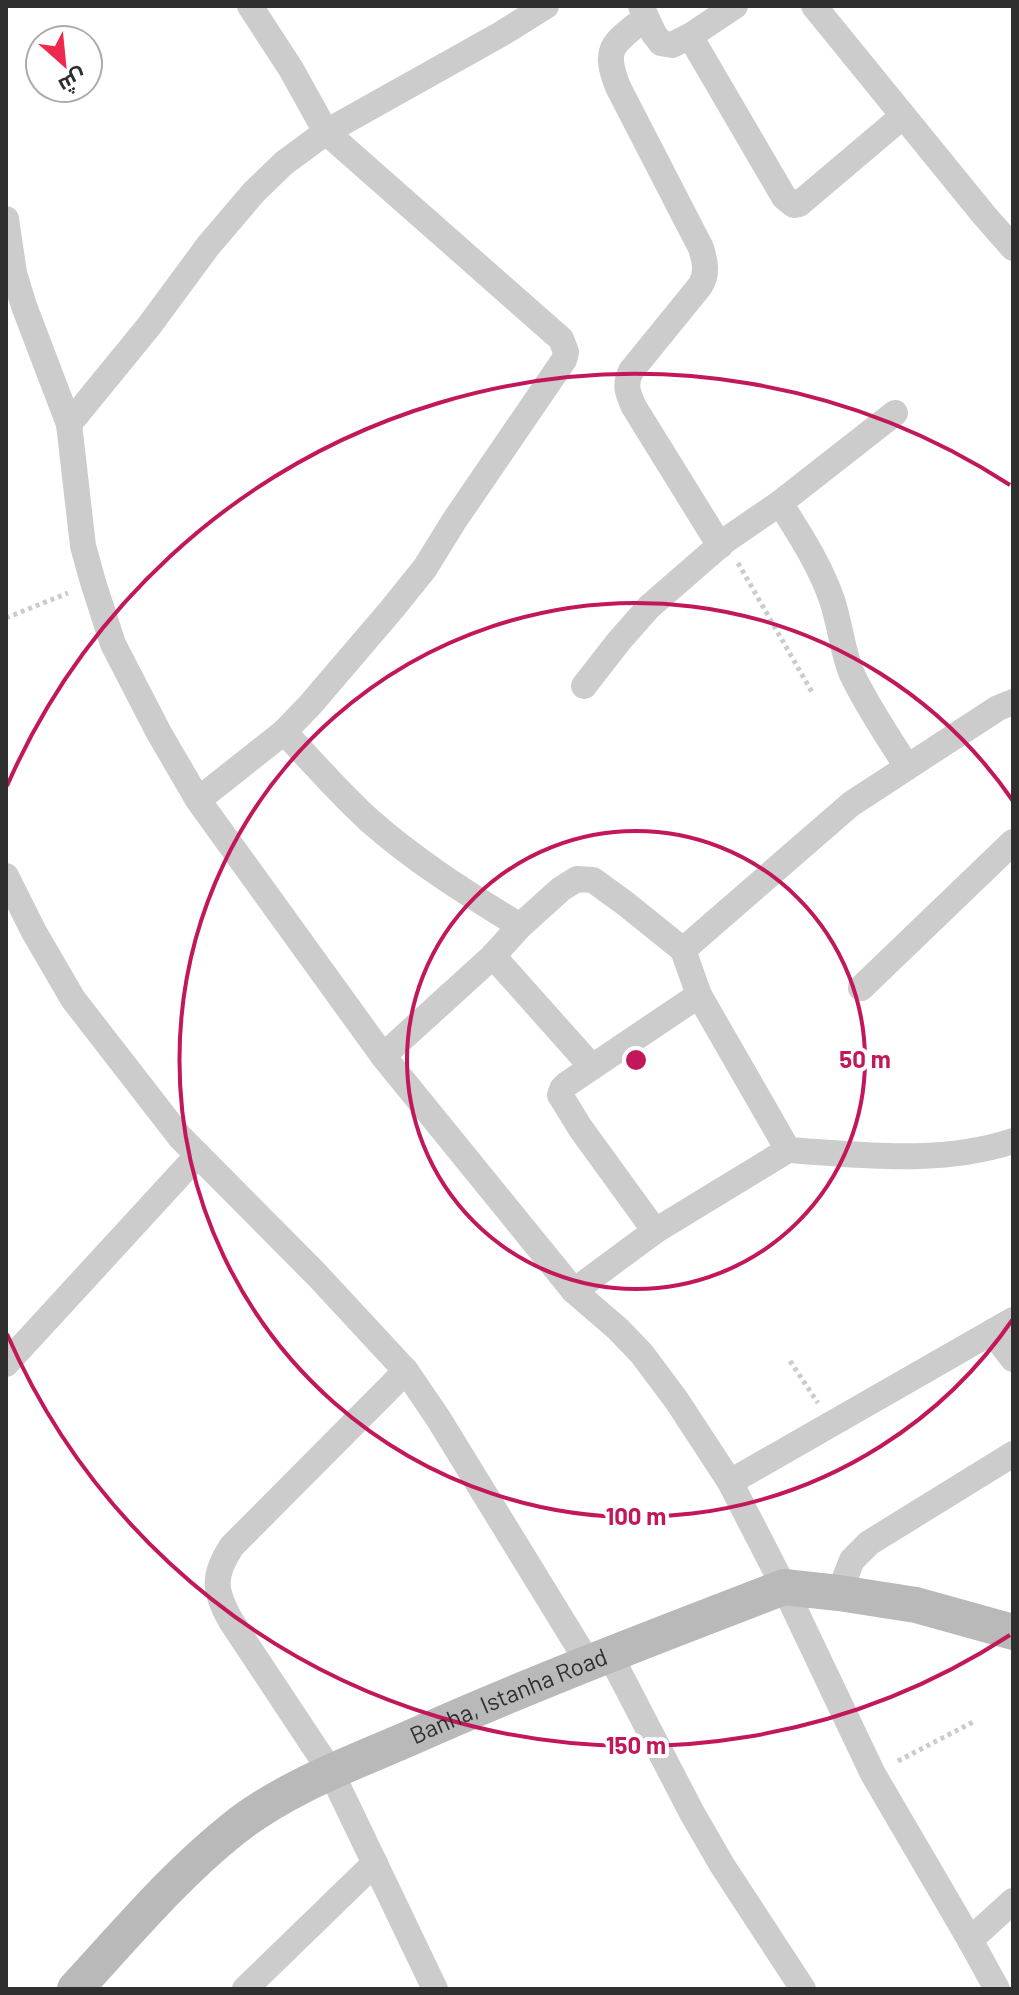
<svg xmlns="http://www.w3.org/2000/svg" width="1019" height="1995" font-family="Barlow,Cairo,sans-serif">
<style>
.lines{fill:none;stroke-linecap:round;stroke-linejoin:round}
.path{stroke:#ccc;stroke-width:5;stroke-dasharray:4 4;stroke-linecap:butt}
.minor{stroke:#ccc;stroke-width:26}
.secondary{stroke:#b9b9b9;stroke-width:36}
.ring{fill:none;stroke:#c2185b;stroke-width:4}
.labels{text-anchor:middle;stroke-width:8;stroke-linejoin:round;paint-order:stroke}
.street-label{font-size:24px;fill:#2f2f2f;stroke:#fff}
.centre{fill:#c2185b;stroke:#fff;stroke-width:4}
.ring-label{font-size:24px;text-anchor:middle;font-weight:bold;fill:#c2185b;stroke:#fff;stroke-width:8;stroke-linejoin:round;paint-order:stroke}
</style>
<rect width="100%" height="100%" fill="#fff"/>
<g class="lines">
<g class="path">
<polyline points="738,563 813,694"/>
<polyline points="6,618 68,593"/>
<polyline points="790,1361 818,1403"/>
<polyline points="898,1761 975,1721"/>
</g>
<g class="minor">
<polyline points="641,6 654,34 661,43 672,45 690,36 735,6"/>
<polyline points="814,6 984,215 1013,248"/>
<path d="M 646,17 C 616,43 601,45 618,87 L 701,248 C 705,261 708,274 700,286 L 631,371 C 624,385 628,394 634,407 L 720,546"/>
<polyline points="690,36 784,197 794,205 799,204 903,116"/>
<polyline points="6,219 14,273 24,306 69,424 83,546 93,582 113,644 159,733 198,800 383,1056 574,1291"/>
<polyline points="69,424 149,326 208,246 254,192 284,163 326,132 501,34 546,6"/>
<path d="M 780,503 C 800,535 820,565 832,600 C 840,624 842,649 851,672 C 866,705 888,736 907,767"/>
<polyline points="584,686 619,641 649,607 726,540 780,503 895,413"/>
<path d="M 284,732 C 312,761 339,793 369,820 C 415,861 468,894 520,926"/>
<polyline points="198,800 284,732 310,705 392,609 425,568 454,521 564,360 566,352 561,339 326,132 291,69 250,6"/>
<polyline points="6,876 34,932 73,999 180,1137 316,1274 406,1371 438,1418 589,1664"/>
<polyline points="683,950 851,804 998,708 1013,702"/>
<polyline points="493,956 592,1067"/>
<polyline points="861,988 1013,842"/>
<path d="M 699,995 L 788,1150 C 863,1155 940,1165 1013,1141"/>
<polyline points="383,1056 493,956 520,926 561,889 577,879 593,880 626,904 683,950 699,995 567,1084 562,1089 560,1095 581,1129 655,1231"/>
<polyline points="788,1150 655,1231 574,1291 618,1329 642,1354 677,1401 730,1482 784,1587 873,1774 970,1940 1013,1901"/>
<polyline points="992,1332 1013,1359"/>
<polyline points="6,1364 198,1155"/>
<path d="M 406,1371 L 232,1546 C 212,1576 214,1591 231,1621 L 331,1772 L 435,1989"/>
<polyline points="730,1482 1013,1320"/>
<polyline points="839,1593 852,1560 869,1543 1013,1454"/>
<polyline points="610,1655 692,1813 722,1865 803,1989"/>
<polyline points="970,1940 997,1989"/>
<polyline points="245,1989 375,1863"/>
</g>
<path class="secondary" id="s1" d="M 75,1989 C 126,1934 174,1876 233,1829 C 284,1788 350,1764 410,1738 C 524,1687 641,1642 758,1597 L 784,1587 L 839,1593 L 916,1605 L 1013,1632"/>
</g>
<g class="ring">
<circle cx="636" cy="1060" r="229"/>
<path d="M1013 1319A457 457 0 1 1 1013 801"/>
<path d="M1010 1635A686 686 0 0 1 7 1334M7 786A686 686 0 0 1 1010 485"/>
</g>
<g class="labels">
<g class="street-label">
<text dy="8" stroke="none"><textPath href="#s1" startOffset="532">Banha, Istanha Road</textPath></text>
</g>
</g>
<circle cx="636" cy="1060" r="12" class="centre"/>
<g class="ring-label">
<text x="865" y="1068">50 m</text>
<text x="636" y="1525">100 m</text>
<text x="636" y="1754">150 m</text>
</g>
<rect width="1019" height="1995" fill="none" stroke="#2f2f2f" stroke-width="16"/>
<g transform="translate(64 64) rotate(153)"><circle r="38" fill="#ffffff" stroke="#acacac" stroke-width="2"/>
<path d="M0-6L14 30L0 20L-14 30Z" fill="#ef294e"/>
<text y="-12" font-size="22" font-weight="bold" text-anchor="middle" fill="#2f2f2f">ش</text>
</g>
</svg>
